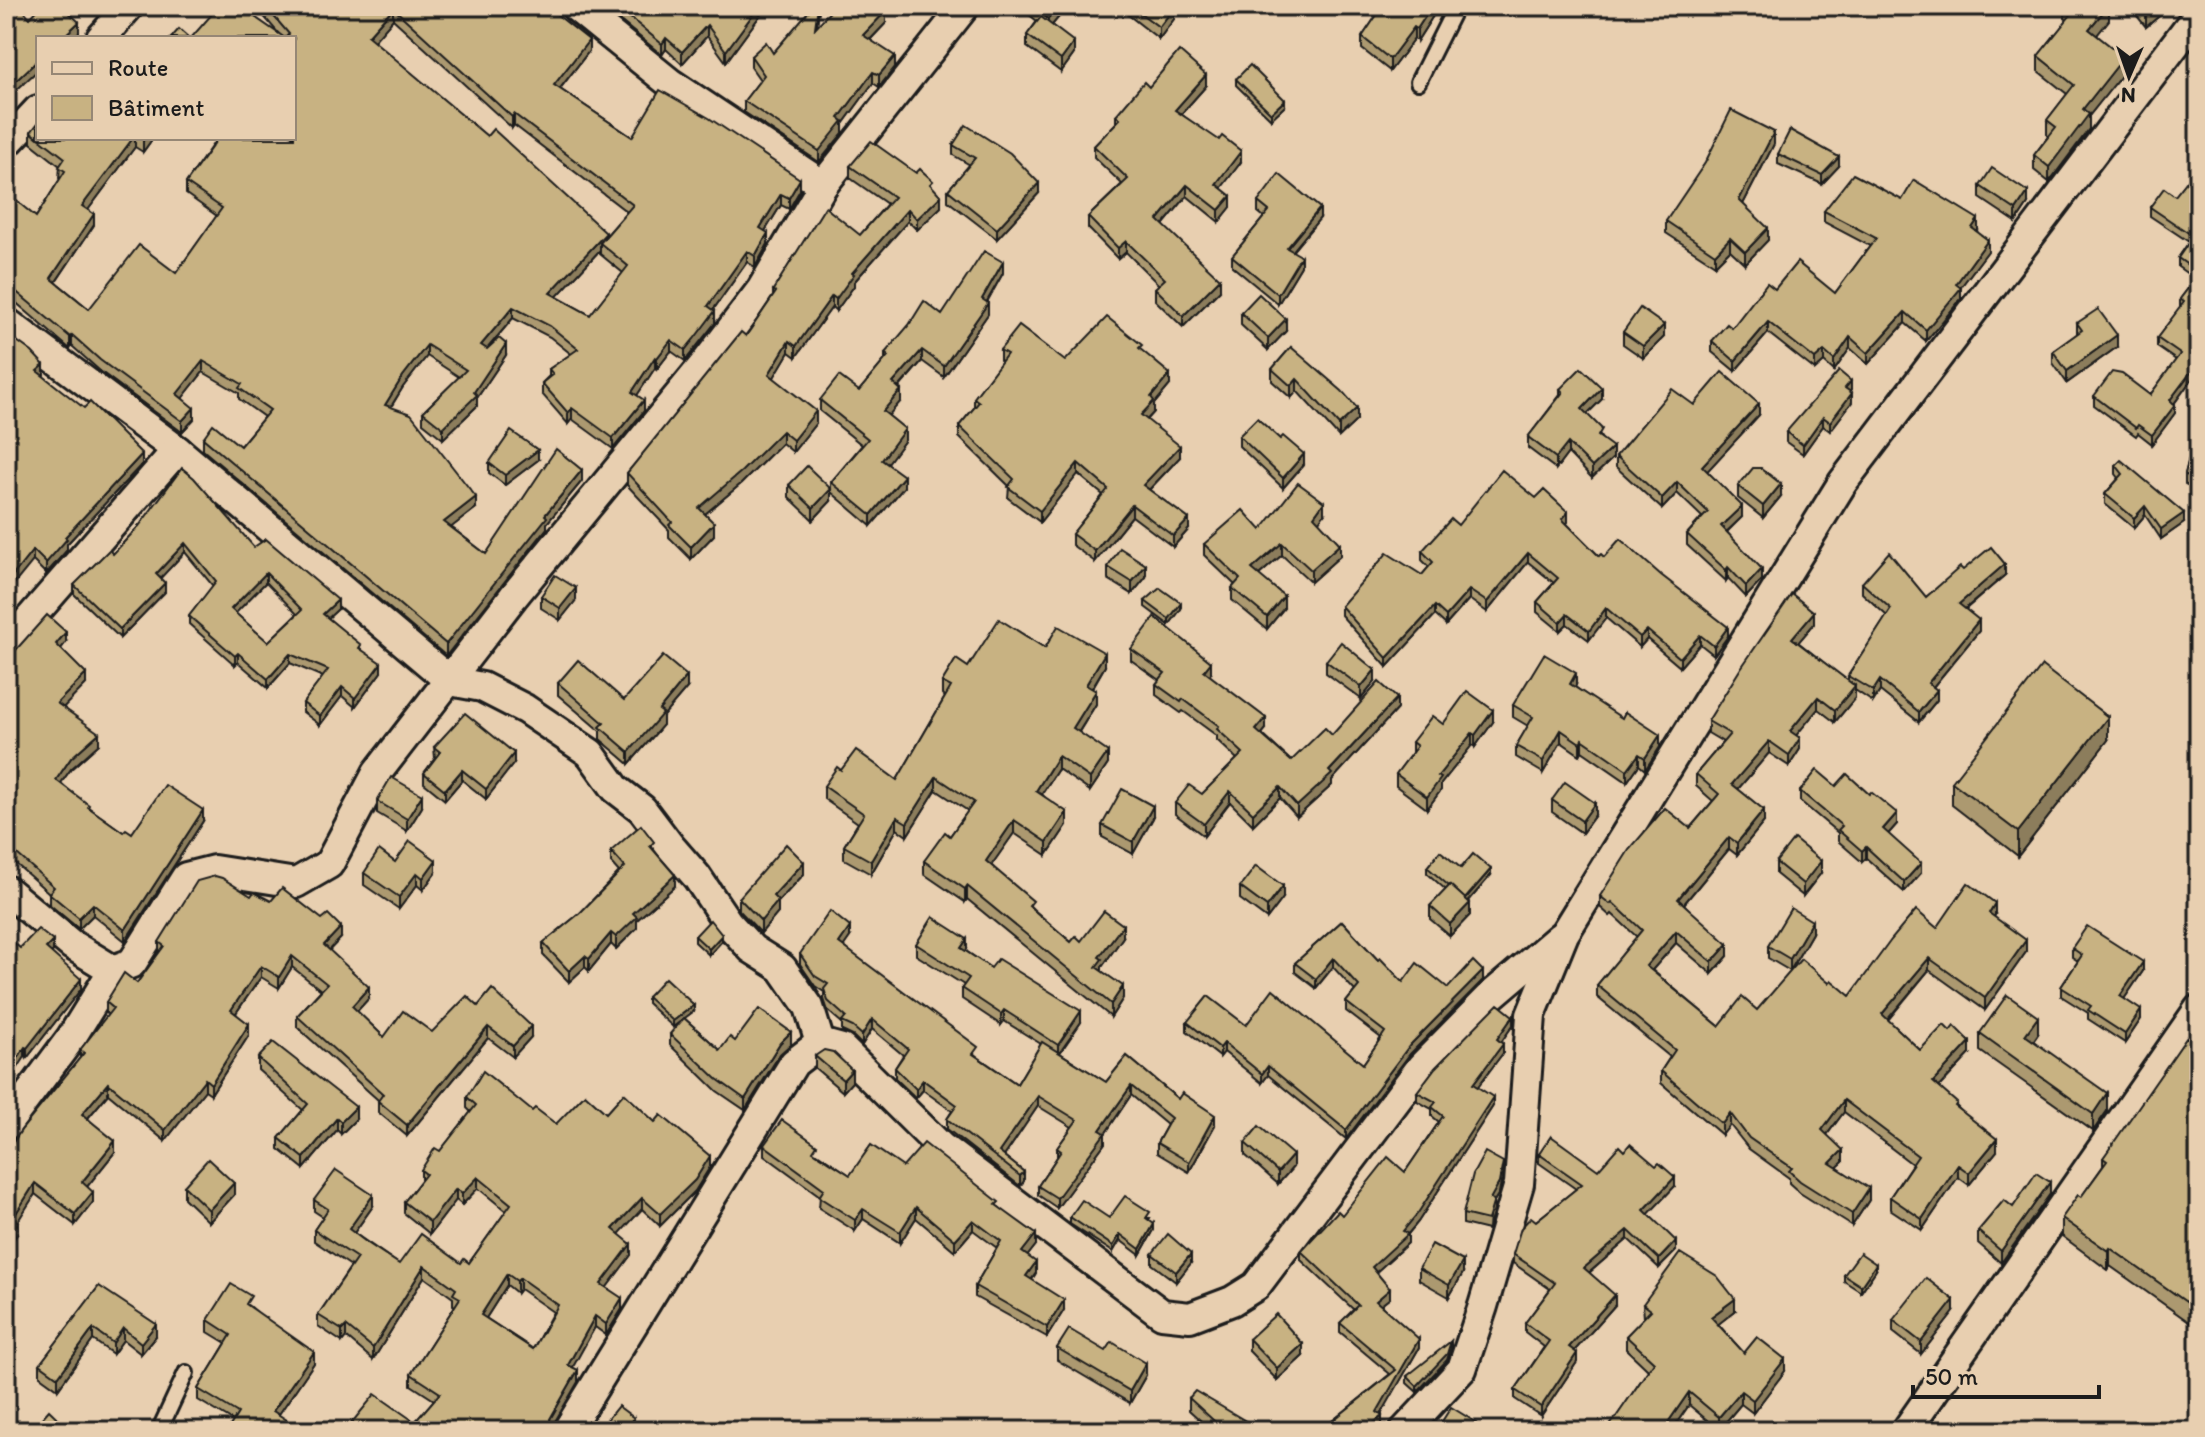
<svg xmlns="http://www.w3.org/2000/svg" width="2205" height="1437" font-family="Itim,sans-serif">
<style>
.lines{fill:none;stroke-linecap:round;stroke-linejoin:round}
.lane-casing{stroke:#1c1c1c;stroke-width:20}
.street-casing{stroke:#1c1c1c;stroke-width:34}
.lane{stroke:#e8cfb0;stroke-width:14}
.street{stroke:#e8cfb0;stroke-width:28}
.wall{fill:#ac9970;stroke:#1c1c1c;stroke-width:2;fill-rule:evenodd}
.shaded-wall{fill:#8c7d5b;stroke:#1c1c1c;stroke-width:2}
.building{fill:#c8b282;stroke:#1c1c1c;stroke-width:2;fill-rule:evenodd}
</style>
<rect width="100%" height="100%" fill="#e8cfb0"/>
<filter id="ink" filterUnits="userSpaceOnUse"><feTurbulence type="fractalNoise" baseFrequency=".0125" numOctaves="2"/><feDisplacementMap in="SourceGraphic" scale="16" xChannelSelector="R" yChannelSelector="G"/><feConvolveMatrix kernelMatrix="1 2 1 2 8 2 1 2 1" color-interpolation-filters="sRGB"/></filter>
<g filter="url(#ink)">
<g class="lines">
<g class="lane-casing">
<g id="lane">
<polyline points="1418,82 1456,6"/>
<polyline points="159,1431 186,1373"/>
</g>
</g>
<g class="street-casing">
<g id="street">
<polyline points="575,6 670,83 823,185"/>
<polyline points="101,38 129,6"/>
<polyline points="6,144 38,110"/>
<polyline points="6,322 177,450 450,681 482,687 525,709 590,753 616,789 642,809 670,846 697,877 728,923 752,949 782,968 809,1007 820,1043"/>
<polyline points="6,646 177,450"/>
<polyline points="6,890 72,945 113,970"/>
<polyline points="6,1125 71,1038 113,970 132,963 186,877 214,870 296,883 329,864 377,773 513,597 707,361 761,290 823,185 965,6"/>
<polyline points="567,1431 794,1063 820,1043 842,1049 941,1147 1162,1314 1190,1317 1232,1301 1256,1286 1422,1066 1493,994 1560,937"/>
<polyline points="1404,1431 1462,1369 1483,1306 1519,1184 1531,1015 1564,934 1843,482 2199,13"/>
<polyline points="1906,1431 2199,1009"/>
</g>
</g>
<use href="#lane" class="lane"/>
<use href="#street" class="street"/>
</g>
<g class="wall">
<path d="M 255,6 L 546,6 L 589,51 L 560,89 L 632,137 L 800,190 L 789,209 L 781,205 L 765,231 L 768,244 L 755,267 L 747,262 L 713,310 L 715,323 L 685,361 L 671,351 L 657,369 L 655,368 L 637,395 L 644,411 L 613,449 L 572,419 L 568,424 L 542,394 L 542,383 L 549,376 L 549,369 L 571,354 L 550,337 L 513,318 L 487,349 L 506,355 L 477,398 L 477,406 L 443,439 L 423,423 L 423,412 L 459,377 L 427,356 L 403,387 L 391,407 L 476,508 L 451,527 L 486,554 L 582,481 L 547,523 L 547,528 L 446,656 L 203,450 L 203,438 L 240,446 L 264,417 L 239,399 L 239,393 L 203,372 L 182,398 L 194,419 L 182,432 L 100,371 L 72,346 L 70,349 L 6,294 L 6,207 L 36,217 L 60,179 L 59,178 L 60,166 L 31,143 L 31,132 L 38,138 L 153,138 L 143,152 L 135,147 L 88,210 L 94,225 L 56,282 L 89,309 L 176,273 L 217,216 L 186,194 L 186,183 L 215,141 L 211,138 L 294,138 L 191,38 L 280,35 ZM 393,19 L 512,128 L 514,125 L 627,212 L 606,236 L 373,41 ZM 600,250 L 600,254 L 623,273 L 590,315 L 556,297 Z"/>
<polygon points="602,6 767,6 726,62 707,36 682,64 666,49 662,55"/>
<polygon points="819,6 817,26 886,23 870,40 895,67 879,87 873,83 843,124 843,133 819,162 744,112 744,101 760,80 751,67 751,56 773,53"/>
<polygon points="1018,6 1068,6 1052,25 1074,54 1061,72 1027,47 1027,35 1037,21"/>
<polygon points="1105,6 1172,6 1174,19 1159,39 1118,7 1114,13"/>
<polygon points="1383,6 1446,6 1442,11 1438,8 1417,41 1414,39 1390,71 1362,49 1362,37"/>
<polygon points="2065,6 2109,6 2109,20 2097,35 2124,72 2089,116 2089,129 2049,182 2034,170 2034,155 2048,136 2047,135 2047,120 2067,94 2038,71 2038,56 2067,20 2065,18"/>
<polygon points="2129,6 2171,6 2146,27"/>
<polygon points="1236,79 1285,106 1271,119 1236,85"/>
<polygon points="1206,86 1181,114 1241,162 1221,188 1231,207 1219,222 1187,196 1163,225 1220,290 1183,327 1155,300 1155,288 1159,285 1126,252 1118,259 1088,228 1088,217 1122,184 1094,157 1094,146 1116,123 1116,115 1149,87"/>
<polygon points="1774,144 1743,204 1768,240 1745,264 1730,250 1715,265 1666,233 1666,221"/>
<polygon points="953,145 1039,193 997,239 948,201 948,190 970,165 953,155"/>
<polygon points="1778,154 1839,166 1822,184 1778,164"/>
<polygon points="850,166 933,188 941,207 917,230 908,221 854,282 854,286 836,311 832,307 796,357 789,352 773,378 816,423 793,452 782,443 742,483 705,514 714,535 691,559 669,537 669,530 627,485 627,473 746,336 773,296 773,290 860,235 887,204 850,178"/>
<polygon points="2199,166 2199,374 2197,372 2174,404 2175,413 2152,444 2138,433 2136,436 2094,405 2094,396 2150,395 2176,360 2157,347 2157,338 2180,308 2180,299 2195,279 2178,267 2178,258 2189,242 2150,216 2150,207 2175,196"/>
<polygon points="1980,186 2028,204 2016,222 1980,198"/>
<polygon points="1902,200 1978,230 1977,231 1988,251 1960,288 1961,299 1926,341 1905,323 1868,364 1850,348 1834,371 1824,362 1815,370 1768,333 1735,371 1712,352 1712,341 1732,328 1775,289 1835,293 1870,246 1824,222 1824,211"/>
<polygon points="1258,202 1320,218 1292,251 1301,266 1278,304 1232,266 1232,256 1264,217 1258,212"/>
<polygon points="1003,273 987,302 988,314 944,377 922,361 899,388 901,401 888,415 905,440 887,464 904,487 871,526 831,492 831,482 862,445 820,411 820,400 859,391 885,360 885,353"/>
<polygon points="1241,313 1286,331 1268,350 1241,325"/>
<polygon points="2077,323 2117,347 2067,383 2053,363 2053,351 2077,334"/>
<polygon points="1623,332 1664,337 1643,358 1623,344"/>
<polygon points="6,333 43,376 142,464 67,544 67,550 46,574 33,561"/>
<polygon points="1291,347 1357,420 1339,437 1297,391 1291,398 1272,381 1272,369"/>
<polygon points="1000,350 1065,361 1142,351 1170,385 1154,404 1154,412 1147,420 1180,457 1149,490 1189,529 1173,547 1132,516 1095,562 1072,545 1072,534 1103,495 1078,474 1040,522 1008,498 1009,486 959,437 959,426 974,408 974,398 1002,361 1000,360"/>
<polygon points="1560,389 1602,399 1587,414 1613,458 1592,478 1568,453 1556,469 1528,448 1528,437 1560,395"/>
<polygon points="1851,390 1850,391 1852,402 1830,431 1823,426 1803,454 1786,442 1786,432"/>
<polygon points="1694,405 1759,415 1707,471 1742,517 1727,532 1762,580 1746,597 1728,578 1726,581 1687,545 1687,534 1702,517 1677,493 1662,509 1616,467 1616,456"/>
<polygon points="2199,422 2199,492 2185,484 2185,474"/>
<polygon points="1239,436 1280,439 1304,464 1283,488 1239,446"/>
<polygon points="538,460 505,485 489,473 489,463"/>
<polygon points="2116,465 2184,523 2161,539 2145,515 2134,528 2105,504 2105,494 2119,478 2116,474"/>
<polygon points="789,485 831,501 813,520 789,497"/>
<polygon points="1738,486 1781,496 1763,518 1738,498"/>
<polygon points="1324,514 1318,521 1340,556 1311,582 1282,555 1259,575 1284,608 1267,629 1232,600 1232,588 1235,585 1204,555 1204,544"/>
<polygon points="1568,522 1566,523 1599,556 1604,557 1728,636 1714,655 1700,644 1680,667 1647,639 1640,647 1606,618 1589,640 1567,624 1560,631 1537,612 1537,602 1554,583 1528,562 1487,612 1469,599 1446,625 1435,615 1387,667 1341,615 1341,606 1422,575 1429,567 1422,560 1422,551 1458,525"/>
<path d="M 139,526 L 254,547 L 338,609 L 328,618 L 361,649 L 381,672 L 355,707 L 342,696 L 320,725 L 303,712 L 303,703 L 323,677 L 290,663 L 268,688 L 238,662 L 235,665 L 189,624 L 189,616 L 213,586 L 185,552 L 160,578 L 165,592 L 120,638 L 74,594 L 74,585 L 113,554 ZM 266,582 L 297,614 L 268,642 L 235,613 Z"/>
<polygon points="1108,567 1146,577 1132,594 1108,579"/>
<polygon points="1963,570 2005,575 1966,609 1979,631 1933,687 1937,700 1919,722 1880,691 1873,702 1855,690 1855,698 1835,722 1818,709 1796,735 1800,749 1789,766 1769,753 1738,789 1764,822 1737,855 1729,849 1684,904 1728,956 1712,974 1676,943 1652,970 1719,1026 1757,1010 1829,983 1850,996 1937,928 1995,915 1994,917 2026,952 1985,1010 1929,970 1888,1020 1920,1050 1970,1054 1939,1087 1997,1151 1969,1185 1958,1177 1922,1230 1890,1209 1890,1197 1912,1164 1844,1112 1827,1135 1843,1162 1837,1167 1869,1200 1852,1226 1800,1193 1789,1183 1789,1178 1749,1149 1730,1125 1722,1135 1661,1083 1661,1071 1670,1057 1597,997 1597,985 1637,937 1612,914 1610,916 1600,907 1600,896 1690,828 1713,801 1696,786 1696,774 1723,742 1708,733 1708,721 1814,624 1798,642 1848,682 1848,676 1887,616 1862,593 1862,583 1926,597"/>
<polygon points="541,596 576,600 560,620 541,608"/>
<polygon points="1145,601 1181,609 1169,625 1145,607"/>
<polygon points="66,642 61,649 86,684 63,707 99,744 71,769 61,783 89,808 123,832 132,833 203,821 125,941 93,915 79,929 49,904 49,893 7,856 6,661"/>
<polygon points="1045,648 1105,666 1092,689 1096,704 1079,732 1108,764 1090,791 1058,769 1042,794 1067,825 1047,855 1014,833 991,865 1033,909 1071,942 1123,937 1102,967 1102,971 1123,998 1111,1017 967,899 965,902 924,874 924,861 950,836 968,811 936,790 907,836 897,829 871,874 844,859 844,846 858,823 824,799 824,786 841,770 897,780 945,697 942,694 942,682 968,667"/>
<polygon points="1131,649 1211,673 1209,675 1266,729 1262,734 1291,761 1332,735 1397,709 1332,780 1332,785 1297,817 1280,798 1253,825 1230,802 1204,836 1175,814 1175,803 1202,794 1237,759 1217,740 1217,736 1183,711 1181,713 1156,695 1156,684 1159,680 1131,660"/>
<polygon points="1326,661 1375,682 1361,699 1326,673"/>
<polygon points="558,683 624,700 687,688 663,716 663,725 629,764 600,739 600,731 558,695"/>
<polygon points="1576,685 1575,687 1660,747 1645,770 1639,765 1627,782 1582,751 1580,755 1561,742 1543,773 1516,757 1516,746 1528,726 1513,717 1513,705"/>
<polygon points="1493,722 1475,747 1472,745 1441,784 1441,790 1427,809 1396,786 1396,774 1412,753 1412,742 1443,724"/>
<polygon points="2108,740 2018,856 1952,805 1952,782"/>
<polygon points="434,747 514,763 486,799 462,780 445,800 424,783 424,773 435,758"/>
<polygon points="1836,786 1897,824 1888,834 1921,873 1904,892 1866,858 1862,862 1838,841 1838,833 1800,801 1800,791"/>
<polygon points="1552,800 1595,815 1582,833 1552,812"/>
<polygon points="377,801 422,807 407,831 377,813"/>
<polygon points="1153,818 1133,854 1102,837 1102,825"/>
<polygon points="611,851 654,851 675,886 637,920 637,928 616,949 611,944 589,971 585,967 569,982 543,955 543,943 580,913 619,872 611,863"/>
<polygon points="395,862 436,872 423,890 417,885 399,909 364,885 364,873"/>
<polygon points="1776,862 1821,873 1803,896 1776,874"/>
<polygon points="1427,867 1461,868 1491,875 1468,902 1470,915 1450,936 1430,919 1430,906 1446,890 1427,873"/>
<polygon points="804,874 778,902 778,913 761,933 739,910 739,898"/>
<polygon points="1240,887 1283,898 1267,919 1240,899"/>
<polygon points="251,896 341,938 329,950 369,998 357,1011 384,1037 432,1032 478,1006 531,1037 513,1057 488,1038 407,1136 378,1112 378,1100 297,1027 297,1016 321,990 292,967 279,988 261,977 236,1013 249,1035 211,1094 205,1090 165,1141 108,1094 88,1118 115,1152 87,1187 93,1202 75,1225 35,1194 17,1221 18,1233 6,1249 6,1153 80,1058 80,1050 108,1015 106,1013 106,1002 137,983 159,953 159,942"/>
<polygon points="1342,921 1378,960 1403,982 1448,988 1483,980 1410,1054 1346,1139 1268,1075 1262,1083 1224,1052 1220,1057 1187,1031 1187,1022 1246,1025 1363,1064 1381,1038 1346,1011 1346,1002 1355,991 1333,967 1316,988 1295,972 1295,963"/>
<polygon points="1812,933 1790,971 1768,958 1768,946"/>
<polygon points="695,936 722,941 709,955 695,942"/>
<polygon points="850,937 843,946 978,1057 1017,1084 1041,1044 1004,1021 1001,1025 962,999 962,988 964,985 916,955 916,944 967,949 966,951 991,968 1081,1022 1060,1053 1106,1082 1127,1056 1178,1099 1215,1125 1189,1172 1157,1153 1157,1143 1167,1125 1131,1095 1105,1134 1105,1143 1057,1208 1038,1195 1038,1186 1057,1157 1057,1148 1072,1127 1038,1106 1004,1156 1024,1172 1024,1181 1020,1186 947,1129 947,1119 952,1111 923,1090 916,1098 895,1078 895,1068 903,1055 872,1029 862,1045 853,1036 842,1031 842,1023 828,1011 824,999 824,992 815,986 800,964 800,954"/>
<polygon points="20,948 53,951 51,953 81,989 27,1058 25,1057"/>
<polygon points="2072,948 2143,971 2124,999 2141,1019 2125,1043 2088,1019 2088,1013 2061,996 2061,987 2078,961 2072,957"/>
<polygon points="647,997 694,1011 684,1018 720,1050 735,1041 791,1044 780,1054 745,1110 717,1091 670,1045 670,1034 683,1019 673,1027 647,1003"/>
<polygon points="1513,1025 1501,1042 1503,1053 1477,1087 1493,1106 1418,1222 1408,1234 1408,1243 1376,1272 1390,1298 1381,1305 1419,1348 1380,1415 1382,1425 1375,1431 1326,1431 1326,1426 1390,1374 1340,1332 1340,1323 1354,1310 1301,1260 1301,1251 1342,1215 1405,1172 1439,1122 1432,1116 1432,1109 1417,1101 1417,1092"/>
<polygon points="1980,1033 2038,1034 2033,1041 2107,1111 2093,1131 1980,1051"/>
<polygon points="2199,1046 2199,1329 2110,1266 2108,1270 2062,1236 2062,1218 2081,1197 2103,1166 2103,1158"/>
<polygon points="815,1056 852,1082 843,1092 815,1068"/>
<polygon points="258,1058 356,1119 341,1134 337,1130 304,1169 279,1149 279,1138 303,1110 258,1070"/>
<path d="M 467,1097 L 532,1111 L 556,1124 L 606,1113 L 655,1122 L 710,1167 L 695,1191 L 660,1226 L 642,1209 L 618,1234 L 631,1255 L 606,1288 L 622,1309 L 606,1335 L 595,1327 L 572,1367 L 578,1382 L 552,1427 L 415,1422 L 434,1400 L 411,1385 L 411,1374 L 455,1306 L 453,1305 L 453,1298 L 424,1277 L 373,1360 L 346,1337 L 342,1342 L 318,1326 L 318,1315 L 351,1266 L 314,1241 L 314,1230 L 323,1217 L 314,1211 L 314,1200 L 373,1206 L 354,1233 L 399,1264 L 469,1263 L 506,1211 L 478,1188 L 462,1205 L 456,1200 L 430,1234 L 404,1213 L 404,1202 L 421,1180 L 421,1170 L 440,1151 L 471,1112 L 467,1108 ZM 507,1285 L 517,1293 L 520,1289 L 553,1312 L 533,1349 L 486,1318 Z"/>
<polygon points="1245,1143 1293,1167 1278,1184 1245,1155"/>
<polygon points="764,1145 817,1153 850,1175 903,1167 999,1207 1036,1245 1027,1256 1036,1273 1032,1280 1064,1310 1047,1337 975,1297 975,1286 997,1248 973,1230 955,1251 916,1218 900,1243 863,1219 855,1231 819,1208 820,1196 764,1155"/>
<polygon points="1624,1151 1675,1186 1648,1214 1676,1251 1659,1268 1628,1239 1589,1273 1615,1305 1574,1351 1577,1362 1541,1416 1515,1399 1515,1390 1544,1347 1525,1332 1525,1323 1550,1289 1513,1263 1513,1254 1536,1221 1576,1189 1539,1163 1539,1154 1598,1170"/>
<polygon points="1503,1172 1499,1193 1494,1201 1494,1210 1488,1230 1463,1224 1463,1214"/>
<polygon points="184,1186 234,1195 209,1222 184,1198"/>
<polygon points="2050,1194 2001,1263 1978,1243 1978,1231 2013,1207"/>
<polygon points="1070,1217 1150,1218 1149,1220 1154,1230 1140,1255 1120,1240 1113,1252 1070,1224"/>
<polygon points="1152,1254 1191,1263 1176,1282 1152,1264"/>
<polygon points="1419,1268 1463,1273 1449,1297 1419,1280"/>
<polygon points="1876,1270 1861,1292 1844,1281 1844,1275"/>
<polygon points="99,1286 156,1336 141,1354 123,1340 113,1354 93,1340 58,1389 40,1376 40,1364"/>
<polygon points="1643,1304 1735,1311 1718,1324 1744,1353 1785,1371 1753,1413 1741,1404 1719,1430 1689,1405 1671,1431 1607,1431 1648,1370 1626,1349 1626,1336 1644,1318"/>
<polygon points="251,1307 314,1363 278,1415 233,1421 198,1400 198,1389 226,1343 208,1332 208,1320"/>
<polygon points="1954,1312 1921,1354 1893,1332 1893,1320"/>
<polygon points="1249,1339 1303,1356 1277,1380 1249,1351"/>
<polygon points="1451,1347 1447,1360 1417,1392 1407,1383 1407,1376"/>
<polygon points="1057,1348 1106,1351 1146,1375 1130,1403 1057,1360"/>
<polygon points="1189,1398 1254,1431 1212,1431 1189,1410"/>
</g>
<g class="shaded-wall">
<polygon points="759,6 767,6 726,62 726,51"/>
<polygon points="818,6 819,6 819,10 815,39 815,28"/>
<polygon points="1059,6 1068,6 1048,30 1048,19"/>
<polygon points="1114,6 1118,6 1118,7 1114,13"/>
<polygon points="1432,6 1438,6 1438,8 1417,41 1417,29"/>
<polygon points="2108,6 2109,6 2109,20 2089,45 2089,29"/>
<polygon points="2158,6 2171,6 2146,27 2146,16"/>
<polygon points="393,8 393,19 368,48 368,36"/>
<polygon points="1174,8 1174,19 1159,39 1159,27"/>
<polygon points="886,11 886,23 863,47 863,35"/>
<polygon points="79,22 79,32 73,38 62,38"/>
<polygon points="707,25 707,36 682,64 682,52"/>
<polygon points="1414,27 1414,39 1390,71 1390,59"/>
<polygon points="666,38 666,49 662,55 662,44"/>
<polygon points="589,40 589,51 554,96 554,85"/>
<polygon points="1074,42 1074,54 1061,72 1061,60"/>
<polygon points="895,56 895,67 879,87 879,75"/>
<polygon points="2124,57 2124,72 2089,116 2089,129 2049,182 2049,167 2083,109"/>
<polygon points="38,60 38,70 6,100 6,90"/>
<polygon points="873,72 873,83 843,124 843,133 819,162 819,151 839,118"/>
<polygon points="1206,75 1206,86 1175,121 1175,110"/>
<polygon points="1285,100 1285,106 1271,119 1271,113"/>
<polygon points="514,114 514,125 512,128 512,117"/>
<polygon points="1774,132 1774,144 1739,212 1739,200"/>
<polygon points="133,138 135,138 135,147 82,218 82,206"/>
<polygon points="145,138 153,138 143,152 143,141"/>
<polygon points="1241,151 1241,162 1216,195 1216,184"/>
<polygon points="1839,157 1839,166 1822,184 1822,175"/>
<polygon points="800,179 800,190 789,209 789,198"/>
<polygon points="1039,183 1039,193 997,239 997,229"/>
<polygon points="1187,185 1187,196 1158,231 1158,220"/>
<polygon points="2028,192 2028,204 2016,222 2016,210"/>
<polygon points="781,194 781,205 760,239 760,228"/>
<polygon points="941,196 941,207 917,230 917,219"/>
<polygon points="1231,196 1231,207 1219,222 1219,210"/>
<polygon points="1320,208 1320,218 1287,258 1287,248"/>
<polygon points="908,209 908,221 854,282 854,286 836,311 836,299 852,273"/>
<polygon points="94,214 94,225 51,289 51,278"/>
<polygon points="1978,219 1978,230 1972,238 1972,228"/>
<polygon points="1768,228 1768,240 1745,264 1745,252"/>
<polygon points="606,233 606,244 600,243 600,250 550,304 550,293"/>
<polygon points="768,233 768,244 755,267 755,256"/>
<polygon points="1730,238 1730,250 1715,265 1715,254"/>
<polygon points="1988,240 1988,251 1957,292 1961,288 1961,299 1926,341 1926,330 1956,284"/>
<polygon points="1126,241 1126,252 1118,259 1118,248"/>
<polygon points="747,251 747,262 708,317 708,306"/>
<polygon points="1301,256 1301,266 1278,304 1278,294"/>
<polygon points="1003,262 1003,273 982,310 982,299"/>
<polygon points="1220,279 1220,290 1183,327 1183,316"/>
<polygon points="832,296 832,307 796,357 796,346"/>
<polygon points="988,303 988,314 944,377 944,366"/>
<polygon points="513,307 513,318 481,356 481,345"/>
<polygon points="715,311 715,323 685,361 685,350"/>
<polygon points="1905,312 1905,323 1868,364 1868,353"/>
<polygon points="1286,319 1286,331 1268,350 1268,338"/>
<polygon points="1768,322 1768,333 1735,371 1735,361"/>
<polygon points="1664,325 1664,337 1643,358 1643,346"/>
<polygon points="72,335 72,346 70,349 70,337"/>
<polygon points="2117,335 2117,347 2067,383 2067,371"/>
<polygon points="1850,337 1850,348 1834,371 1834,360"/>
<polygon points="671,340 671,351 657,369 657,358"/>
<polygon points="789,341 789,352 769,386 769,374"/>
<polygon points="506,344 506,355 477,398 477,406 443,439 443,428 474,392"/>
<polygon points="427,345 427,356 403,387 385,416 385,405 403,376"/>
<polygon points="922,350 922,361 893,394 893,383"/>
<polygon points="1824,351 1824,362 1815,370 1815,359"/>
<polygon points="655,357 655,368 632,403 632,392"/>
<polygon points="203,361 203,372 177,405 177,394"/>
<polygon points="2197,364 2197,372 2170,409 2170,400"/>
<polygon points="44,365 44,375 37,382 37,371"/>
<polygon points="1170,374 1170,385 1154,404 1154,412 1141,426 1141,415 1151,397"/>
<polygon points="1297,379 1297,391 1291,398 1291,386"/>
<polygon points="1851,381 1851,390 1845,397 1845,388"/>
<polygon points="1602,388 1602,399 1582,419 1582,409"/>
<polygon points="901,390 901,401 883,422 883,411"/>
<polygon points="1852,393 1852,402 1830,431 1830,422"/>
<polygon points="644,400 644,411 613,449 613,438"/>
<polygon points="1759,404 1759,415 1702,477 1702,466"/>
<polygon points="2175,405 2175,413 2152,444 2152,435"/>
<polygon points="194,408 194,419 182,432 182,421"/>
<polygon points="572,408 572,419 568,424 568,413"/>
<polygon points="1357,408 1357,420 1339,437 1339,425"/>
<polygon points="816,411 816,423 793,452 793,440"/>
<polygon points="1823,417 1823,426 1803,454 1803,445"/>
<polygon points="905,429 905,440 882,471 882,460"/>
<polygon points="782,431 782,443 742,483 699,519 699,508"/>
<polygon points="1568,443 1568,453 1556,469 1556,458"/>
<polygon points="1180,446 1180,457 1143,496 1143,485"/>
<polygon points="1613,447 1613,458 1592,478 1592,467"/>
<polygon points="538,450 538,460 505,485 505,475"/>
<polygon points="142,454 142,464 67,544 67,550 46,574 46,563 65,537"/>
<polygon points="1304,454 1304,464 1283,488 1283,478"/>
<polygon points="1078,463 1078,474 1040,522 1040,511"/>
<polygon points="582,470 582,481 547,523 547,528 446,656 446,644 545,515"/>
<polygon points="904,476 904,487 871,526 871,515"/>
<polygon points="1677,482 1677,493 1662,509 1662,498"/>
<polygon points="1781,484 1781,496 1763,518 1763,506"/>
<polygon points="831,489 831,501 813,520 813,508"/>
<polygon points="476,497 476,508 444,533 444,522"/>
<polygon points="1324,502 1324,514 1314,528 1314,516"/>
<polygon points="1132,505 1132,516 1095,562 1095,551"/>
<polygon points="1742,506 1742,517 1721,537 1721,526"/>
<polygon points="2145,506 2145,515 2134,528 2134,518"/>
<polygon points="1568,512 1568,522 1562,528 1562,519"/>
<polygon points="2184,513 2184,523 2161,539 2161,529"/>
<polygon points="1189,519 1189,529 1173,547 1173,536"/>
<polygon points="714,523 714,535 691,559 691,547"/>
<polygon points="185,543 185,552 156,583 156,574"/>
<polygon points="1282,543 1282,555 1252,581 1252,569"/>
<polygon points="1340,544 1340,556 1311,582 1311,570"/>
<polygon points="33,550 33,561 6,594 6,584"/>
<polygon points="1528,553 1528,562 1487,612 1487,602"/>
<polygon points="2005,564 2005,575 1959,614 1959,604"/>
<polygon points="1146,565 1146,577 1132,594 1132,582"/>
<polygon points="1728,567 1728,578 1726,581 1726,570"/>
<polygon points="1762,569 1762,580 1746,597 1746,586"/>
<polygon points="266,573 266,582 231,618 231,609"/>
<polygon points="165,583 165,592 120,638 120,629"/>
<polygon points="576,588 576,600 560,620 560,608"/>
<polygon points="1469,590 1469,599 1446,625 1446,616"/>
<polygon points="1284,596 1284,608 1267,629 1267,617"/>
<polygon points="338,600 338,609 323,623 323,614"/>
<polygon points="1181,603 1181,609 1169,625 1169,619"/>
<polygon points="1435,606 1435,615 1387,667 1387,658"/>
<polygon points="1606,608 1606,618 1589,640 1589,631"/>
<polygon points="1814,612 1814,624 1792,650 1792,638"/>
<polygon points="1567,614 1567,624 1560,631 1560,622"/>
<polygon points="1979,620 1979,631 1928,693 1928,683"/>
<polygon points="1728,627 1728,636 1714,655 1714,646"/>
<polygon points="1647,630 1647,639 1640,647 1640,637"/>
<polygon points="66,632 66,642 56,655 56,644"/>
<polygon points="1700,635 1700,644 1680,667 1680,658"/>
<polygon points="238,653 238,662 235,665 235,656"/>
<polygon points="1105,653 1105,666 1086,698 1086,685"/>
<polygon points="290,654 290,663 268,688 268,679"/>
<polygon points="1211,662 1211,673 1204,683 1204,671"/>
<polygon points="381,663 381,672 355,707 355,698"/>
<polygon points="1375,670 1375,682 1361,699 1361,687"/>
<polygon points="1576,673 1576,685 1570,695 1570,684"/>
<polygon points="86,674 86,684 57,714 57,703"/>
<polygon points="687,676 687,688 663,716 663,725 629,764 629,752 659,710"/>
<polygon points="1880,680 1880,691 1873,702 1873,691"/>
<polygon points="1855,686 1855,698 1835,722 1835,710"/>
<polygon points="342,687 342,696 320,725 320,716"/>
<polygon points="1937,690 1937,700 1919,722 1919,712"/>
<polygon points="1096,691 1096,704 1073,741 1073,728"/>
<polygon points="1818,697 1818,709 1790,743 1790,731"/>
<polygon points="1397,698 1397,709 1332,780 1332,785 1297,817 1297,806"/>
<polygon points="1493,710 1493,722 1475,747 1475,735"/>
<polygon points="2108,717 2108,740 2018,856 2018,832"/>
<polygon points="1266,718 1266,729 1256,741 1256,730"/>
<polygon points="1561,730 1561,742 1543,773 1543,761"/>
<polygon points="99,733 99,744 71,769 56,790 56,780 71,758"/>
<polygon points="1472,733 1472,745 1441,784 1441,790 1427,809 1427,797 1438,776"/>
<polygon points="1660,735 1660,747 1645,770 1645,758"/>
<polygon points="1800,738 1800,749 1789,766 1789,755"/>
<polygon points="1582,739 1582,751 1580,755 1580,743"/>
<polygon points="1769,741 1769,753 1732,796 1732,784"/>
<polygon points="1108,752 1108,764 1090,791 1090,778"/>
<polygon points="514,753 514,763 486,799 486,789"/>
<polygon points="1639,754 1639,765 1627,782 1627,770"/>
<polygon points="1058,756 1058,769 1036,803 1036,791"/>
<polygon points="462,770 462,780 445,800 445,790"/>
<polygon points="936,777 936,790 907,836 907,823"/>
<polygon points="1280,787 1280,798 1253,825 1253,813"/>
<polygon points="1230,791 1230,802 1204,836 1204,824"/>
<polygon points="422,795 422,807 407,831 407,819"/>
<polygon points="1595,803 1595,815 1582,833 1582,821"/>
<polygon points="1153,806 1153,818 1133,854 1133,842"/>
<polygon points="203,810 203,821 125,941 125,930"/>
<polygon points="1764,810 1764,822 1737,855 1737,843"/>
<polygon points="1067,812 1067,825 1047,855 1047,842"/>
<polygon points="1897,813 1897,824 1883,840 1883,829"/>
<polygon points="897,817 897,829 871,874 871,861"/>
<polygon points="1014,820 1014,833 986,873 986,861"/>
<polygon points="1729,837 1729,849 1678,911 1678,899"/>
<polygon points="1866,847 1866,858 1862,862 1862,851"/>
<polygon points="436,860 436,872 423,890 423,878"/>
<polygon points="1821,861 1821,873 1803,896 1803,884"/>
<polygon points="804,862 804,874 778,902 778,913 761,933 761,921 773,896"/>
<polygon points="1921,863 1921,873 1904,892 1904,882"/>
<polygon points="1491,869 1491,875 1465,905 1465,899"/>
<polygon points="417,873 417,885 399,909 399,897"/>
<polygon points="675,875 675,886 637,920 637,928 616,949 616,937 633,913"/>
<polygon points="967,886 967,899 965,902 965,889"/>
<polygon points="1283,886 1283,898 1267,919 1267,907"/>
<polygon points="1470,903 1470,915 1450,936 1450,924"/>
<polygon points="1995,903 1995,915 1989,925 1989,913"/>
<polygon points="93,904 93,915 79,929 79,918"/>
<polygon points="1812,921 1812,933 1790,971 1790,959"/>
<polygon points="1123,925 1123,937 1102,967 1102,972 1096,967 1099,957"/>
<polygon points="341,927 341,938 324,956 324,945"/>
<polygon points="850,927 850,937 839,953 839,943"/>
<polygon points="1676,931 1676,943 1646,977 1646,966"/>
<polygon points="611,933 611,944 589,971 589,959"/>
<polygon points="722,935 722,941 709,955 709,949"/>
<polygon points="967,939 967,949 961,959 961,948"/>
<polygon points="2026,940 2026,952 1985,1010 1985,998"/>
<polygon points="53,941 53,951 46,959 46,948"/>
<polygon points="1728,944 1728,956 1712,974 1712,962"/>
<polygon points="292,956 292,967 279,988 279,977"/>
<polygon points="585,956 585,967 569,982 569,971"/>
<polygon points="1333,958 1333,967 1316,988 1316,979"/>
<polygon points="1929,958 1929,970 1882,1026 1882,1014"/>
<polygon points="2143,962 2143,971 2120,1005 2120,996"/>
<polygon points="261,966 261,977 231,1020 231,1010"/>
<polygon points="1483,971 1483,980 1410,1054 1346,1139 1346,1130 1410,1045"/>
<polygon points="81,979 81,989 27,1058 27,1048"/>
<polygon points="1123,986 1123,998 1111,1017 1111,1004"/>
<polygon points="369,987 369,998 352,1017 352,1006"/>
<polygon points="694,1005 694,1011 673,1027 673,1021"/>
<polygon points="1004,1010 1004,1021 1001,1025 1001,1014"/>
<polygon points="2141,1010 2141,1019 2125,1043 2125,1034"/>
<polygon points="1081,1011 1081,1022 1058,1055 1058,1045"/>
<polygon points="1513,1016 1513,1025 1497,1048 1497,1039"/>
<polygon points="2038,1017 2038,1034 2025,1053 2025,1035"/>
<polygon points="872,1019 872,1029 862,1045 862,1035"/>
<polygon points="249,1024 249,1035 211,1094 211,1084"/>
<polygon points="531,1026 531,1037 513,1057 513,1046"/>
<polygon points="488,1027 488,1038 407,1136 407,1125"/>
<polygon points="791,1032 791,1044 780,1054 745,1110 745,1099 780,1043"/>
<polygon points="1970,1042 1970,1054 1933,1093 1933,1082"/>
<polygon points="1224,1043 1224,1052 1220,1057 1220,1048"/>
<polygon points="1503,1044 1503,1053 1473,1093 1473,1084"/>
<polygon points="25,1047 25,1057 6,1086 6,1076"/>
<polygon points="1268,1066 1268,1075 1262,1083 1262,1074"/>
<polygon points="852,1070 852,1082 843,1092 843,1080"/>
<polygon points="205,1079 205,1090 165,1141 165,1130"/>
<polygon points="923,1080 923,1090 916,1098 916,1089"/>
<polygon points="108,1083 108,1094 82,1125 82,1114"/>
<polygon points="1131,1086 1131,1095 1105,1134 1105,1143 1057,1208 1057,1198 1100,1130"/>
<polygon points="2107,1093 2107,1111 2093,1131 2093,1114"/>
<polygon points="1038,1096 1038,1106 1001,1161 999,1152"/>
<polygon points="1493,1097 1493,1106 1418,1222 1407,1235 1408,1234 1408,1243 1372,1276 1372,1267 1403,1231"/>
<polygon points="1844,1100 1844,1112 1822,1141 1822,1130"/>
<polygon points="356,1107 356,1119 341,1134 341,1122"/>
<polygon points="1730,1113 1730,1125 1722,1135 1722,1124"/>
<polygon points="1215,1115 1215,1125 1189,1172 1189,1162"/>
<polygon points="337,1118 337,1130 304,1169 304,1158"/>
<polygon points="1997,1139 1997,1151 1969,1185 1969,1173"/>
<polygon points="115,1141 115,1152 82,1193 82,1182"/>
<polygon points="1843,1150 1843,1162 1830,1174 1830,1163"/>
<polygon points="1293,1155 1293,1167 1278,1184 1278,1172"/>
<polygon points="710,1156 710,1167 695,1191 660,1226 660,1214"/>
<polygon points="1503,1162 1503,1172 1499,1193 1494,1201 1494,1210 1488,1230 1490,1199"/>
<polygon points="1958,1165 1958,1177 1922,1230 1922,1219"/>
<polygon points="1024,1172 1024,1181 1020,1186 1020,1176"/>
<polygon points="478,1177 478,1188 462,1205 462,1194"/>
<polygon points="1675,1177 1675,1186 1644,1219 1644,1210"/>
<polygon points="2050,1182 2050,1194 2001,1263 2001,1251"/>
<polygon points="35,1183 35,1194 13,1229 13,1218"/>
<polygon points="234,1183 234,1195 209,1222 209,1210"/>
<polygon points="1869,1188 1869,1200 1852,1226 1852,1214"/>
<polygon points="456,1189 456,1200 430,1234 430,1222"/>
<polygon points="93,1192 93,1202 75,1225 75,1214"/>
<polygon points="373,1195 373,1206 349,1240 349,1229"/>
<polygon points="642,1198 642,1209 613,1241 613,1229"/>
<polygon points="916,1207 916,1218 900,1243 900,1232"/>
<polygon points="863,1209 863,1219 855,1231 855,1220"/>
<polygon points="973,1220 973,1230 955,1251 955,1240"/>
<polygon points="18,1222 18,1233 6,1249 6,1238"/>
<polygon points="1154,1224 1154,1230 1140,1255 1140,1249"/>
<polygon points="1628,1230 1628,1239 1584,1277 1584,1268"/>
<polygon points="1036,1234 1036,1245 1022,1263 1022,1252"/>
<polygon points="1120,1234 1120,1240 1113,1252 1113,1246"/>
<polygon points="1676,1241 1676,1251 1659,1268 1659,1259"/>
<polygon points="631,1244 631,1255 601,1295 601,1284"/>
<polygon points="2110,1248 2110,1266 2108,1270 2108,1251"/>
<polygon points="1191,1254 1191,1263 1176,1282 1176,1272"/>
<polygon points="1463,1261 1463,1273 1449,1297 1449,1285"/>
<polygon points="1036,1262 1036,1273 1026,1287 1026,1276"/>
<polygon points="1876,1264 1876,1270 1861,1292 1861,1286"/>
<polygon points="424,1266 424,1277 373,1360 373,1348"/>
<polygon points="507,1274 507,1285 481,1326 481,1315"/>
<polygon points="520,1278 520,1289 517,1293 517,1281"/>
<polygon points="1390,1289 1390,1298 1376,1309 1376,1301"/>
<polygon points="1615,1295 1615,1305 1569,1357 1569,1347"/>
<polygon points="622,1298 622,1309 606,1335 606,1324"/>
<polygon points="1735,1299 1735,1311 1711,1330 1711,1317"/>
<polygon points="1064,1300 1064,1310 1047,1337 1047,1327"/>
<polygon points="1954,1300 1954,1312 1921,1354 1921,1342"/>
<polygon points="595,1316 595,1327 568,1376 568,1365"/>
<polygon points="156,1324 156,1336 141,1354 141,1343"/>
<polygon points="346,1326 346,1337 342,1342 342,1330"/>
<polygon points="123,1328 123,1340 113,1354 113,1343"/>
<polygon points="93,1329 93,1340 58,1389 58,1377"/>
<polygon points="1419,1339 1419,1348 1378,1420 1382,1416 1382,1425 1375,1431 1366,1431 1366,1429"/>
<polygon points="1451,1341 1451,1347 1447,1360 1417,1392 1417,1386"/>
<polygon points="1303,1344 1303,1356 1277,1380 1277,1368"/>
<polygon points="314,1352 314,1363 273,1423 273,1411"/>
<polygon points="1577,1353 1577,1362 1541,1416 1541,1407"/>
<polygon points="1785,1359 1785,1371 1753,1413 1753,1400"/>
<polygon points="1146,1363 1146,1375 1130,1403 1130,1391"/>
<polygon points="578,1370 578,1382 550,1430 550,1419"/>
<polygon points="1741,1391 1741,1404 1719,1430 1719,1417"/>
<polygon points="1689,1392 1689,1405 1671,1431 1662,1431"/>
<polygon points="634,1418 634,1429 632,1431 624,1431"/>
</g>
<g class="building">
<polygon points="6,6 20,6 30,18 41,6 62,6 79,22 62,38 38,38 38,60 6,90"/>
<polygon points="219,6 239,6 285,38 191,38"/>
<path d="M 265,6 L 546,6 L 589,40 L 554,85 L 632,137 L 660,90 L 709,118 L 800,179 L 789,198 L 781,194 L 760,228 L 768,233 L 755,256 L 747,251 L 708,306 L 715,311 L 694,339 L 685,350 L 671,340 L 657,358 L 655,357 L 632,392 L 644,400 L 613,438 L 572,408 L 568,413 L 542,383 L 553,374 L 549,369 L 578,349 L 550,326 L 513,307 L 481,345 L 487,349 L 499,338 L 506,344 L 474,392 L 477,395 L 443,428 L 423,412 L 466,370 L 427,345 L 403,376 L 385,405 L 411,414 L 476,497 L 444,522 L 486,554 L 556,449 L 582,470 L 545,515 L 547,517 L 446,644 L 203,438 L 213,424 L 240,446 L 270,410 L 239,388 L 242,384 L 203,361 L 177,394 L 194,408 L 182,421 L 100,360 L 72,335 L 70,337 L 6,283 L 6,207 L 13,198 L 36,217 L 65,171 L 59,167 L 65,158 L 39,138 L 133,138 L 82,206 L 94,214 L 51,278 L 89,309 L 139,245 L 176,273 L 222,208 L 186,183 L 218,138 L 294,138 L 294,38 L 285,38 L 289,34 ZM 393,8 L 512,117 L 514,114 L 633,205 L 600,243 L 628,266 L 590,315 L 550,293 L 606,233 L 493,129 L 487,136 L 368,36 Z"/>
<polygon points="616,6 759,6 726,51 707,25 682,52 666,38 662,44"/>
<polygon points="813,6 818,6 815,28 835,6 880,6 886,11 863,35 895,56 879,75 873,72 839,118 843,121 819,151 744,101 764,75 751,56 766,42 773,53"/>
<polygon points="1032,6 1059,6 1048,19"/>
<polygon points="1131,6 1172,6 1174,8 1159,27"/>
<polygon points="1383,6 1432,6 1417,29 1414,27 1390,59 1362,37"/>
<polygon points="2068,6 2108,6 2089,29 2124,57 2083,109 2089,114 2049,167 2034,155 2056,127 2047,120 2074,85 2038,56 2074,11"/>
<polygon points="2137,6 2158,6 2146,16"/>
<polygon points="1041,17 1074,42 1061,60 1027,35"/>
<polygon points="179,29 189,38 171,38"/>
<polygon points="1179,51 1206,75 1175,110 1219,140 1222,136 1241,151 1216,184 1231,196 1219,210 1187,185 1158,220 1220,279 1183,316 1155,288 1165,279 1126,241 1118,248 1088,217 1128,179 1094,146 1120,119 1116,115 1144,82 1149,87"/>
<polygon points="1250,65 1285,100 1271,113 1236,79"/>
<polygon points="1731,110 1774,132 1739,200 1768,228 1745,252 1730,238 1715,254 1666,221 1705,163"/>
<polygon points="38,123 38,137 31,132"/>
<polygon points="966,125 1010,153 1039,183 997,229 948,190 975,158 953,145"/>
<polygon points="1790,130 1839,157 1822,175 1778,154"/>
<polygon points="871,141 916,173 920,169 933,181 930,184 941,196 917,219 908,209 852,273 854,274 836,299 832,296 796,346 789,341 769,374 816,411 793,440 782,431 742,471 699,508 714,523 691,547 669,525 672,522 627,473 741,332 746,336 776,292 773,290 825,207 860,235 894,197 850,166"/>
<polygon points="2199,166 2199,273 2178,258 2193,236 2150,207 2164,188 2175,196"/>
<polygon points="1992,168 2028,192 2016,210 1980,186"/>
<polygon points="1279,174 1320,208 1287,248 1301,256 1278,294 1232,256 1269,211 1258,202"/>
<polygon points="1853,174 1902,200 1914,180 1978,219 1972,228 1988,240 1956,284 1961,288 1926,330 1905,312 1868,353 1850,337 1834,360 1824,351 1815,359 1768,322 1735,361 1712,341 1727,324 1732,328 1767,283 1775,289 1797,262 1835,293 1876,238 1824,211"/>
<polygon points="984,251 1003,262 982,299 988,303 944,366 922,350 893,383 901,390 883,411 905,429 882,460 904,476 871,515 831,482 868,439 820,400 839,376 859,391 888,356 885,353 909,325 924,301 942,315"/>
<polygon points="2199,274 2199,365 2197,364 2170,400 2175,405 2152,435 2138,425 2136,428 2094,396 2112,372 2122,374 2150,395 2180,354 2157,338 2184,302 2180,299"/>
<polygon points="1259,294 1286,319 1268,338 1241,313"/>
<polygon points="1640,308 1664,325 1643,346 1623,332"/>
<polygon points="2098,309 2117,335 2067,371 2053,351 2082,330 2077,323"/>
<polygon points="1107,317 1142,345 1139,348 1170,374 1151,397 1154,401 1141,415 1180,446 1143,485 1189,519 1173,536 1132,505 1095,551 1072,534 1108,489 1078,463 1040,511 1008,487 1014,479 959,426 979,402 974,398 1007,354 1000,350 1019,326 1065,361"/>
<polygon points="6,333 32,352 44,365 37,371 84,408 90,402 142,454 65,537 67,539 46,563 33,550 6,584"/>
<polygon points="1291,347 1342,391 1357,408 1339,425 1297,379 1291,386 1272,369"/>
<polygon points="1581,368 1602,388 1582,409 1602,429 1598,436 1613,447 1592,467 1568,443 1556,458 1528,437 1563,392 1560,389"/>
<polygon points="1839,371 1851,381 1845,388 1852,393 1830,422 1823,417 1803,445 1786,432"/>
<polygon points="1722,372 1759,404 1702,466 1742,506 1721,526 1762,569 1746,586 1728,567 1726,570 1687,534 1708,512 1677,482 1662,498 1616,456 1672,389 1694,405"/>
<polygon points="1257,418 1280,439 1283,436 1304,454 1283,478 1239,436"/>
<polygon points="2198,421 2199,422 2199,483 2185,474"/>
<polygon points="511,431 538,450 505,475 489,463"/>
<polygon points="2121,460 2184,513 2161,529 2145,506 2134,518 2105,494 2123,474 2116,465"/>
<polygon points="807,466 831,489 813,508 789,485"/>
<path d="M 182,468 L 194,478 L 254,547 L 266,539 L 338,600 L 323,614 L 361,645 L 359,648 L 381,663 L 355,698 L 342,687 L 320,716 L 303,703 L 328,670 L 290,654 L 268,679 L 238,653 L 235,656 L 189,616 L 216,581 L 185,543 L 156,574 L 165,583 L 120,629 L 74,585 L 109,550 L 113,554 L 139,526 ZM 266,573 L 302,610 L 268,642 L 231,609 Z"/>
<polygon points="1753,468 1761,468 1781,484 1763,506 1738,486"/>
<polygon points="1502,470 1536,498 1544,490 1568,512 1562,519 1599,556 1601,554 1604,557 1620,539 1661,575 1728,627 1714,646 1700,635 1680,658 1647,630 1640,637 1606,608 1589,631 1567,614 1560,622 1537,602 1558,578 1528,553 1487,602 1469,590 1446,616 1435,606 1387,658 1341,606 1387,553 1422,575 1433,562 1422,551 1451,519 1458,525"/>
<polygon points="1298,483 1324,502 1314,516 1340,544 1311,570 1282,543 1252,569 1284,596 1267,617 1232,588 1240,579 1204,544 1243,510 1261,530"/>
<polygon points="1991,547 2005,564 1959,604 1979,620 1928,683 1937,690 1919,712 1880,680 1873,691 1848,676 1891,609 1862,583 1889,552 1926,597 1960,567 1963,570"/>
<polygon points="1120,548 1146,565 1132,582 1108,567"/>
<polygon points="555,575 576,588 560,608 541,596"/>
<polygon points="1160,588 1181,603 1169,619 1145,601"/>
<polygon points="1792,594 1814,612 1792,638 1855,686 1835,710 1818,697 1790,731 1800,738 1789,755 1769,741 1732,784 1764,810 1737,843 1729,837 1678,899 1728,944 1712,962 1676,931 1646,966 1719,1026 1742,997 1757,1010 1801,959 1829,983 1831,980 1850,996 1891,940 1916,910 1937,928 1968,883 1995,903 1989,913 2026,940 1985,998 1929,958 1882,1014 1920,1050 1944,1025 1950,1031 1954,1026 1970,1042 1933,1082 1957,1103 1955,1106 1997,1139 1969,1173 1958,1165 1922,1219 1890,1197 1918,1156 1844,1100 1822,1130 1843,1150 1830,1163 1869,1188 1852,1214 1800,1181 1789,1171 1792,1168 1749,1138 1730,1113 1722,1124 1661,1071 1675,1050 1597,985 1642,930 1612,902 1610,904 1600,896 1629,850 1665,808 1690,828 1719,794 1696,774 1730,734 1708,721 1741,668"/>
<polygon points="47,615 66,632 56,644 86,674 57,703 99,733 71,758 56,780 89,805 88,807 123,832 126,829 132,833 165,785 203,810 125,930 93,904 79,918 49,893 54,887 7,845 9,843 6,840 6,661"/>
<polygon points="1155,617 1211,662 1204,671 1266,718 1256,730 1291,761 1325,728 1332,735 1379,682 1397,698 1329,771 1332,774 1297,806 1280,787 1253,813 1230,791 1204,824 1175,803 1189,785 1202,794 1243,753 1217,729 1219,726 1183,699 1181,702 1156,684 1165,673 1131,649"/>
<polygon points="999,619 1045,648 1058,626 1105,653 1086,685 1096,691 1073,728 1108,752 1090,778 1058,756 1036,791 1067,812 1047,842 1014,820 986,861 1033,901 1029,906 1071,942 1076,936 1081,941 1104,911 1123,925 1099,957 1102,959 1096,967 1123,986 1111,1004 967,886 965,889 924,861 945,832 950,836 974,802 936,777 907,823 897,817 871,861 844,846 864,814 824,786 837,767 841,770 856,750 897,780 951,687 942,682 956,659 968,667"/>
<polygon points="1341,642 1375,670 1361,687 1326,661"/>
<polygon points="1544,654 1576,673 1570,684 1622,718 1625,712 1660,735 1645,758 1639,754 1627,770 1582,739 1580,743 1561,730 1543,761 1516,746 1533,717 1513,705"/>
<polygon points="663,656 687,676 659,710 663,713 629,752 600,727 604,723 558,683 578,660 624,700"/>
<polygon points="2042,666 2108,717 2018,832 1952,782"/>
<polygon points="1467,691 1493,710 1475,735 1472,733 1438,776 1441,778 1427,797 1396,774 1417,746 1412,742 1432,716 1443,724"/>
<polygon points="465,713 514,753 486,789 462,770 445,790 424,773 440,752 434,747"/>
<polygon points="1817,770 1836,786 1847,774 1869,794 1871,792 1897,813 1883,829 1921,863 1904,882 1866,847 1862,851 1838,830 1842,826 1800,791"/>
<polygon points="391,777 422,795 407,819 377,801"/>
<polygon points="1565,782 1595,803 1582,821 1552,800"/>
<polygon points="1122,789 1153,806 1133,842 1102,825"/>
<polygon points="641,825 654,842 650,846 675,875 633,913 637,917 616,937 611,933 589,959 585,956 569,971 543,943 580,913 625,867 611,851"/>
<polygon points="1794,839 1821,861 1803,884 1776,862"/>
<polygon points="410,841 436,860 423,878 417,873 399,897 364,873 379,850 395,862"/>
<polygon points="786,844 804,862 773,896 778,901 761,921 739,898"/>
<polygon points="1440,851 1461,868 1473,854 1491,869 1465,899 1450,885 1449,886 1427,867"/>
<polygon points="1256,866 1283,886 1267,907 1240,887"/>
<polygon points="215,876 222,878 251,896 254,892 271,901 282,888 322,919 328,914 341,927 324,945 369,987 352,1006 384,1037 403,1011 432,1032 467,996 478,1006 492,989 531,1026 513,1046 488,1027 407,1125 378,1101 383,1094 297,1016 327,984 292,956 279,977 261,966 231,1010 249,1024 211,1084 205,1079 165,1130 108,1083 82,1114 115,1141 82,1182 93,1192 75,1214 35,1183 13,1218 18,1222 6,1238 6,1153 22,1129 84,1053 80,1050 113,1008 106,1002 124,973 137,983 164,946 159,942 197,881"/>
<polygon points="1450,885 1470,903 1450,924 1430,906"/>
<polygon points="1791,908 1812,921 1790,959 1768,946"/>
<polygon points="830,911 850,927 839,943 978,1047 973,1054 1017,1084 1042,1042 1106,1082 1127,1056 1178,1099 1182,1093 1215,1115 1189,1162 1157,1143 1171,1118 1131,1086 1100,1130 1105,1133 1057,1198 1038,1186 1061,1151 1057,1148 1077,1120 1038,1096 999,1152 1024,1172 1020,1176 947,1119 957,1105 923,1080 916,1089 895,1068 908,1049 872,1019 862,1035 853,1027 842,1022 846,1017 828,1001 824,989 828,984 815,976 800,954"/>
<polygon points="933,917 967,939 961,948 991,968 998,959 1081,1011 1058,1045 1004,1010 1001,1014 962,988 969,978 916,944"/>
<polygon points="710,920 722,935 709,949 695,936"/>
<polygon points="1342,921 1378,960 1380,958 1403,982 1417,963 1448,988 1473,961 1483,971 1410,1045 1346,1130 1268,1066 1262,1074 1224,1043 1220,1048 1187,1022 1208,996 1246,1025 1273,989 1363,1064 1385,1032 1346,1002 1359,986 1333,958 1316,979 1295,963"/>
<polygon points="2087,926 2143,962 2120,996 2141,1010 2125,1034 2088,1010 2091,1006 2061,987 2082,955 2072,948"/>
<polygon points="38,929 53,941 46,948 81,979 27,1048 25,1047 6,1076 6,936 20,948"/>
<polygon points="665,978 694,1005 673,1021 647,997"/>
<polygon points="2007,995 2038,1017 2025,1035 2107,1093 2093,1114 1980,1033"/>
<polygon points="1498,1004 1513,1016 1497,1039 1503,1044 1473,1084 1493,1097 1418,1213 1403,1231 1408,1234 1372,1267 1390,1289 1376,1301 1419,1339 1377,1412 1382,1416 1366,1429 1368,1431 1331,1431 1326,1426 1396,1370 1340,1323 1358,1305 1301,1251 1338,1211 1342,1215 1388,1157 1405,1172 1443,1116 1432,1107 1436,1102 1417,1092 1435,1068"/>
<polygon points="759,1009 791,1032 780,1043 745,1099 717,1079 670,1034 684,1018 720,1050 730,1037 735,1041"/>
<polygon points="2187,1037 2199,1046 2199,1311 2110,1248 2108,1251 2062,1218 2078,1195 2081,1197 2107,1161 2103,1158"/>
<polygon points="273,1042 356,1107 341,1122 337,1118 304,1158 279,1138 308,1104 258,1058"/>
<polygon points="824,1050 833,1052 852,1070 843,1080 815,1056"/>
<path d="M 483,1071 L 532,1111 L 535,1108 L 556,1124 L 585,1094 L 606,1113 L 624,1093 L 655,1122 L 661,1115 L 710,1156 L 695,1180 L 660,1214 L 642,1198 L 613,1229 L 631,1244 L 601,1284 L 622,1298 L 606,1324 L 595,1316 L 568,1365 L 578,1370 L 550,1419 L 552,1427 L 555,1431 L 345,1431 L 375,1394 L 415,1422 L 440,1393 L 411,1374 L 460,1298 L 453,1294 L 456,1289 L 424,1266 L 373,1348 L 346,1326 L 342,1330 L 318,1315 L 357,1258 L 314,1230 L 328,1209 L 314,1200 L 336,1170 L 373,1195 L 349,1229 L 366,1242 L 399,1264 L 421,1234 L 461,1263 L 464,1259 L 469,1263 L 511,1204 L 478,1177 L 462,1194 L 456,1189 L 430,1222 L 404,1202 L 426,1174 L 421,1170 L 435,1148 L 440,1151 L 476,1105 L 467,1097 ZM 507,1274 L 517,1281 L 520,1278 L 558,1305 L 533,1349 L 481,1315 Z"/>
<polygon points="782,1120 817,1145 813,1151 850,1175 871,1145 903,1167 924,1143 999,1202 996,1205 1036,1234 1022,1252 1036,1262 1026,1276 1064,1300 1047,1327 975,1286 1001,1241 973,1220 955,1240 916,1207 900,1232 863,1209 855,1220 819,1197 824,1189 764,1145"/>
<polygon points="1259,1126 1293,1155 1278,1172 1245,1143"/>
<polygon points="1551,1136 1598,1170 1619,1146 1624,1151 1630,1144 1656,1166 1659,1163 1675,1177 1644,1210 1676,1241 1659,1259 1628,1230 1584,1268 1615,1295 1569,1347 1577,1353 1541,1407 1515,1390 1549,1341 1525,1323 1555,1283 1513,1254 1521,1228 1531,1217 1536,1221 1582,1184 1539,1154"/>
<polygon points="1485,1152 1503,1162 1499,1183 1490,1199 1494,1200 1488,1220 1463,1214 1473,1174"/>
<polygon points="208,1159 234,1183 209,1210 184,1186"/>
<polygon points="2036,1173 2050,1182 2001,1251 1978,1231 2004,1200 2013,1207"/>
<polygon points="1125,1196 1150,1212 1146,1218 1154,1224 1140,1249 1120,1234 1113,1246 1070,1217 1082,1200 1109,1218"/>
<polygon points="1168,1234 1191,1254 1176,1272 1152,1254"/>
<polygon points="1432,1244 1463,1261 1449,1285 1419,1268"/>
<polygon points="1680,1253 1717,1276 1735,1299 1711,1317 1744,1353 1757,1337 1785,1359 1753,1400 1741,1391 1719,1417 1689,1392 1662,1431 1609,1431 1607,1430 1654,1362 1626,1336 1651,1310 1643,1304"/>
<polygon points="1860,1253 1876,1264 1861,1286 1844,1275"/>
<polygon points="1926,1278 1954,1300 1921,1342 1893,1320"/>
<polygon points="231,1284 251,1296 246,1304 314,1352 273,1411 304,1431 227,1431 238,1413 198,1389 231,1335 208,1320"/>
<polygon points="99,1286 156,1324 141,1343 123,1328 113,1343 93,1329 58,1377 40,1364"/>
<polygon points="1276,1314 1303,1344 1277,1368 1249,1339"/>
<polygon points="1069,1329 1106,1351 1112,1342 1146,1363 1130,1391 1057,1348"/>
<polygon points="1451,1341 1447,1354 1417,1386 1407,1376"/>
<polygon points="1195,1391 1254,1426 1249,1431 1225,1431 1189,1398"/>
<polygon points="618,1406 634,1418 624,1431 598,1431"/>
<polygon points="1451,1407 1477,1423 1472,1431 1436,1431"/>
<polygon points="49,1410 71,1431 41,1431 35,1426"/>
<polygon points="1824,1422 1838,1431 1818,1431"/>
</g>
</g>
<rect width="2205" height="1437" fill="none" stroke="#e8cfb0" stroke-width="32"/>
<rect x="16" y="16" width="2173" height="1405" fill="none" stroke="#1c1c1c" stroke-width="3" filter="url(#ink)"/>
<rect x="36" y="36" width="260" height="104" fill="#e8cfb0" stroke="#968775" stroke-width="2"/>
<rect x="52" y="62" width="40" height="12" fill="#e8cfb0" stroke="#968775" stroke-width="2"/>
<text x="108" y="76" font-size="24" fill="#1c1c1c">Route</text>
<rect x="52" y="96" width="40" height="24" fill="#c8b282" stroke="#968775" stroke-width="2"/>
<text x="108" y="116" font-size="24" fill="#1c1c1c">Bâtiment</text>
<g transform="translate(2129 76) rotate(182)" stroke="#e8cfb0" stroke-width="6" paint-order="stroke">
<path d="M0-6L14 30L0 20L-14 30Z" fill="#1c1c1c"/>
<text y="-12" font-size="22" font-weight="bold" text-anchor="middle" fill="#1c1c1c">N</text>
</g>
<path d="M1913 1385v12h186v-12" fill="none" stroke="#1c1c1c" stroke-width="4"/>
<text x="1925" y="1385" font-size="24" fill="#1c1c1c" stroke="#e8cfb0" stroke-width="6" paint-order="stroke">50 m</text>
</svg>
